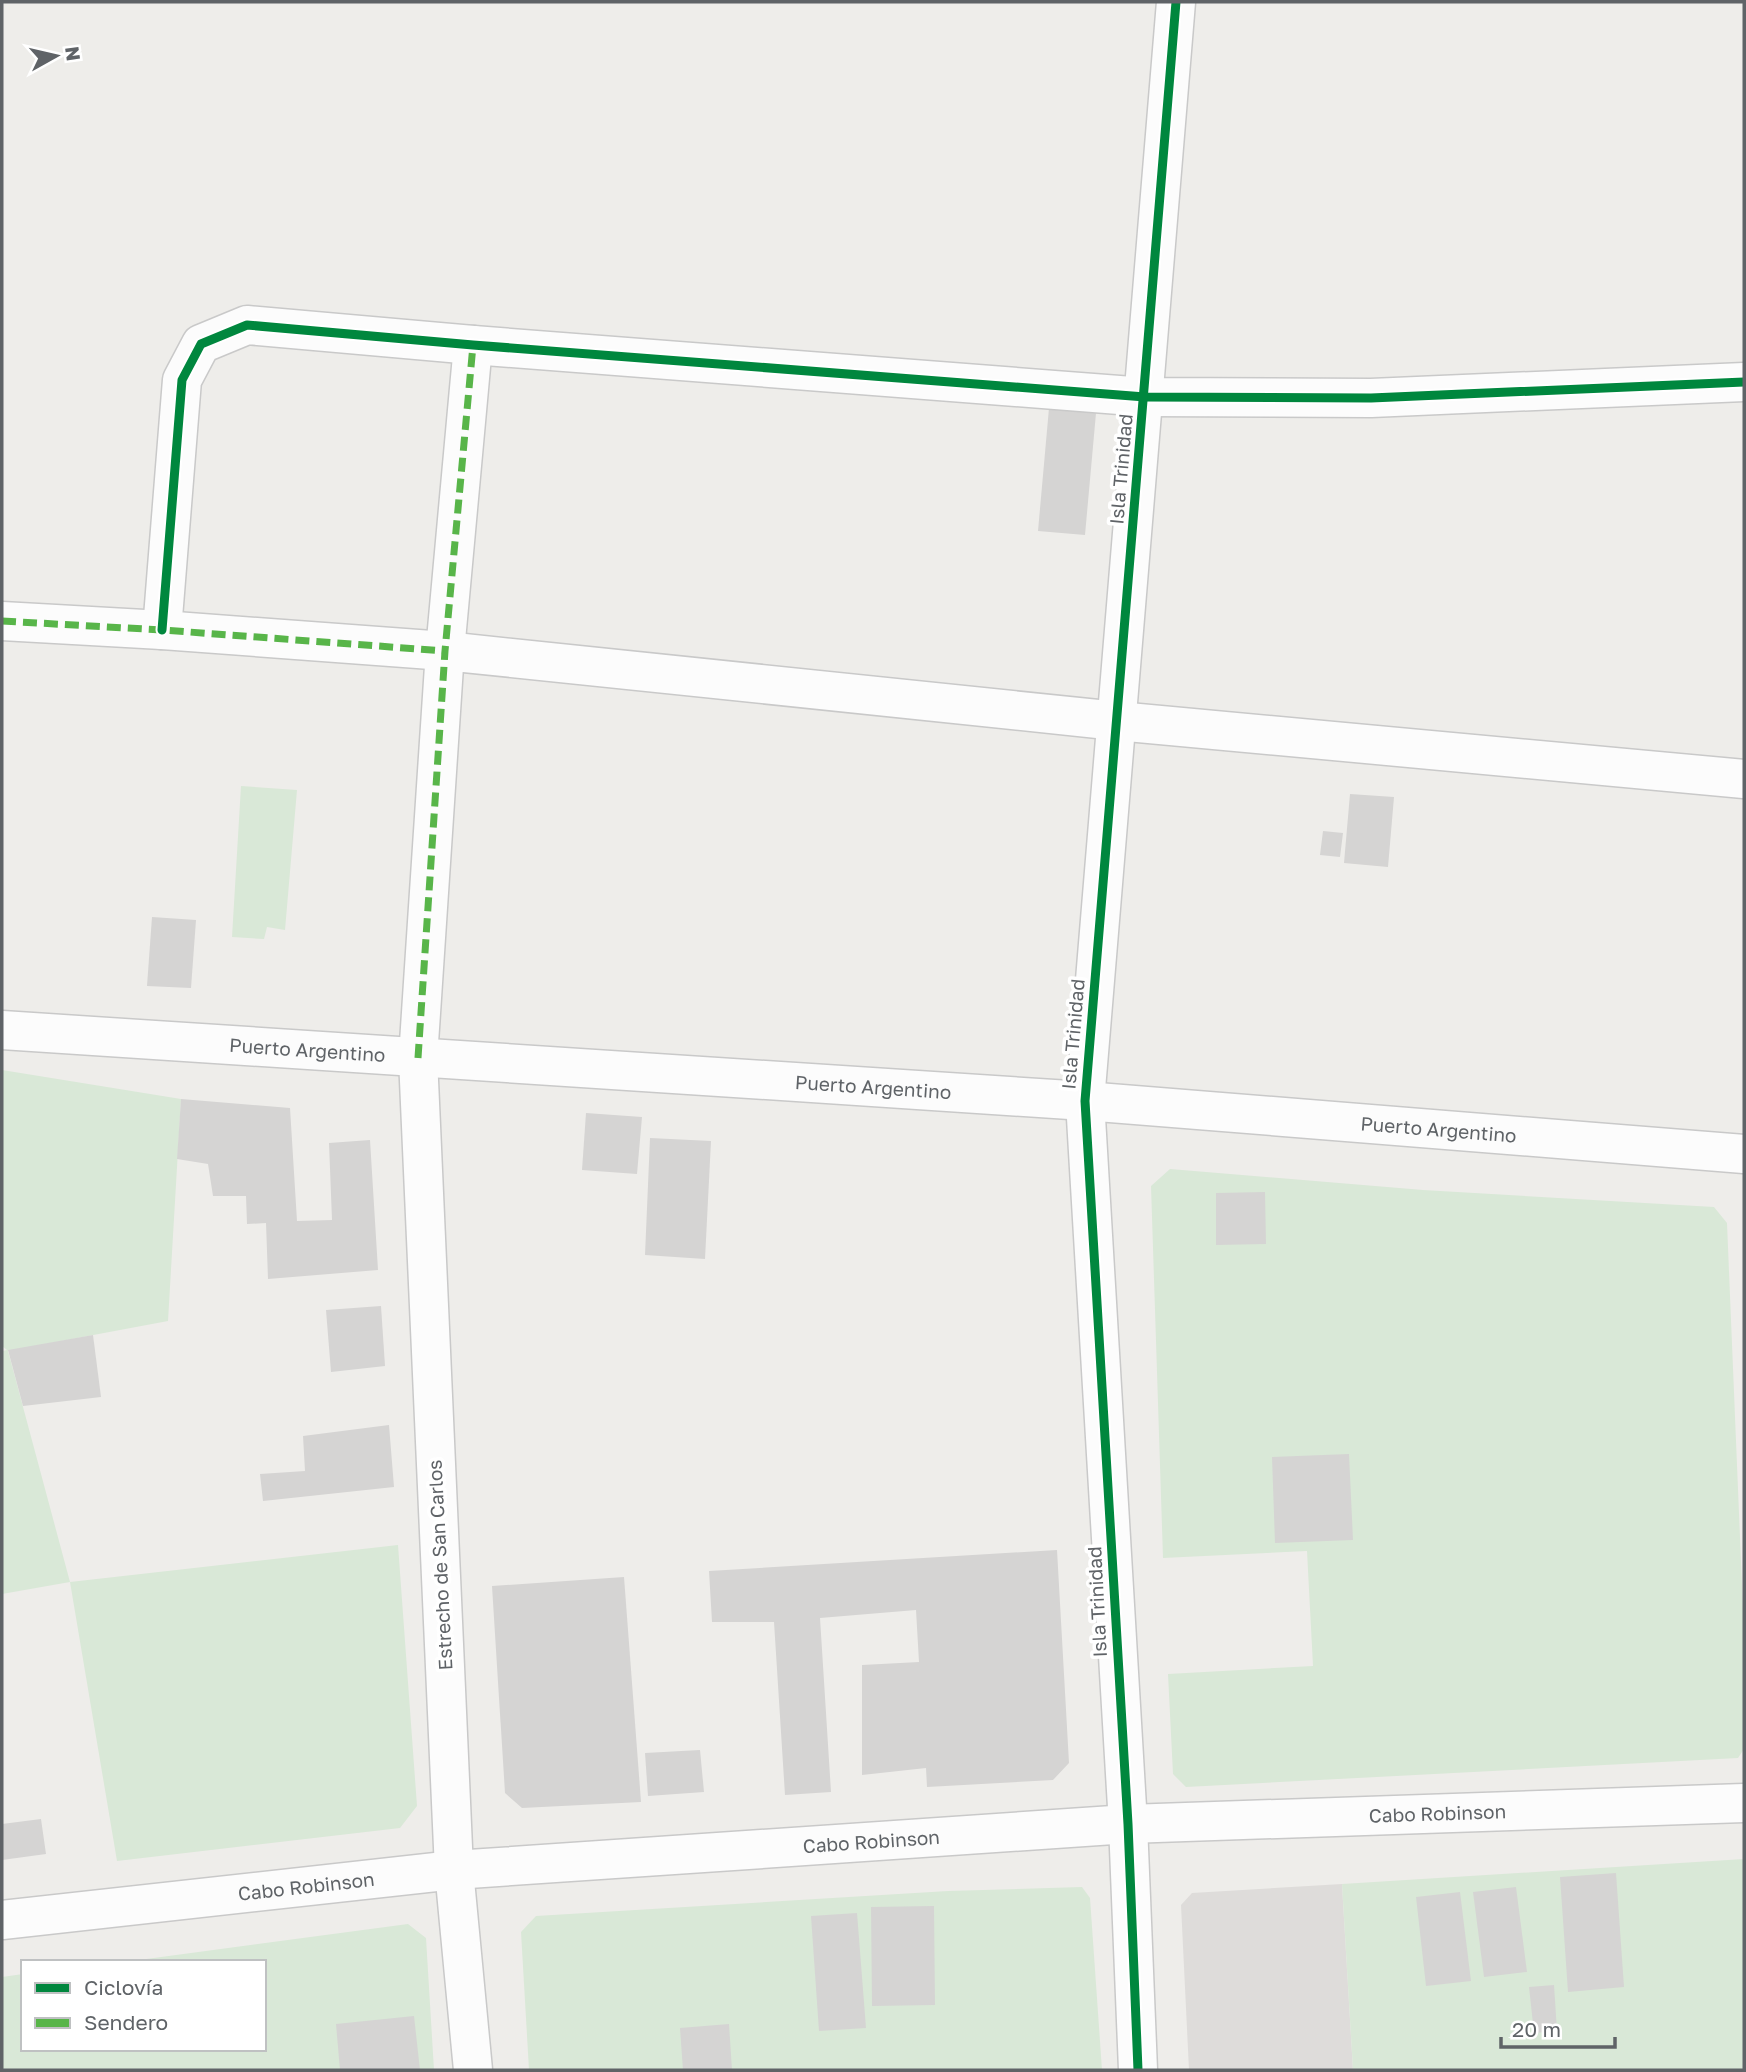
<svg xmlns="http://www.w3.org/2000/svg" width="1746" height="2072" font-family="'Golos Text',sans-serif">
<style>
.industrial{fill:#dedcda}
.green{fill:#d9e8d7}
.building{fill:#d5d4d3}
.lines{fill:none;stroke-linecap:round;stroke-linejoin:round}
.minor-casing{stroke:#c9c9c9;stroke-width:41}
.minor{stroke:#fcfcfc;stroke-width:38}
.quiet{stroke:#58b549;stroke-width:7;stroke-dasharray:14 7;stroke-linecap:butt}
.cycleway-casing{stroke:#fff;stroke-width:13}
.cycleway{stroke:#00873e;stroke-width:9}
.labels{text-anchor:middle;stroke-width:7;stroke-linejoin:round;paint-order:stroke}
.street-label{font-size:19px;fill:#5f6367;stroke:#fff}
</style>
<rect width="100%" height="100%" fill="#eeedea"/>
<polygon class="industrial" points="1342,1884 1353,2070 1189,2070 1181,1905 1192,1893"/>
<g class="green">
<polygon points="241,786 297,790 285,930 267,927 264,939 232,937"/>
<polygon points="2,1070 181,1099 168,1321 8,1351 70,1582 398,1545 417,1806 400,1828 117,1861 70,1582 2,1594 2,1351 7,1350 2,1346"/>
<polygon points="1170,1169 1423,1190 1714,1207 1727,1223 1744,1634 1744,1749 1738,1758 1186,1787 1173,1774 1168,1674 1313,1666 1307,1551 1163,1558 1151,1186"/>
<polygon points="1744,1859 1744,2070 1353,2070 1342,1884"/>
<polygon points="1082,1887 1090,1898 1102,2070 529,2070 521,1932 536,1916 948,1891"/>
<polygon points="408,1924 426,1938 434,2070 2,2070 2,1977 23,1974 23,2049 264,2049 264,1962 124,1962"/>
</g>
<g class="building">
<polygon points="1050,397 1097,402 1085,535 1038,531"/>
<polygon points="1350,794 1394,797 1388,867 1344,863"/>
<polygon points="1323,831 1343,833 1340,857 1320,855"/>
<polygon points="152,917 196,920 191,988 147,986"/>
<polygon points="181,1099 290,1108 297,1221 332,1220 329,1143 370,1140 378,1270 268,1279 266,1223 247,1224 246,1196 213,1196 208,1164 177,1159"/>
<polygon points="586,1113 642,1117 637,1174 582,1170"/>
<polygon points="650,1138 711,1141 705,1259 645,1255"/>
<polygon points="1265,1192 1266,1244 1216,1245 1216,1193"/>
<polygon points="381,1306 385,1366 331,1372 326,1310"/>
<polygon points="93,1335 101,1397 23,1406 8,1350"/>
<polygon points="389,1425 394,1487 263,1501 260,1474 305,1471 303,1436"/>
<polygon points="1349,1454 1353,1540 1275,1543 1272,1457"/>
<polygon points="1057,1550 1069,1763 1053,1780 927,1787 926,1768 862,1775 862,1665 919,1662 916,1610 820,1618 831,1792 785,1795 774,1622 712,1622 709,1571"/>
<polygon points="624,1577 641,1802 522,1808 505,1793 492,1586"/>
<polygon points="700,1750 704,1792 648,1796 645,1753"/>
<polygon points="41,1819 46,1854 2,1860 2,1824"/>
<polygon points="1616,1873 1624,1987 1568,1992 1560,1877"/>
<polygon points="1516,1887 1527,1972 1484,1977 1473,1892"/>
<polygon points="1460,1892 1471,1981 1426,1986 1416,1897"/>
<polygon points="934,1906 935,2005 872,2006 871,1907"/>
<polygon points="857,1913 866,2028 819,2031 811,1916"/>
<polygon points="1554,1985 1557,2031 1534,2033 1529,1987"/>
<polygon points="414,2016 420,2070 340,2070 336,2024"/>
<polygon points="729,2024 732,2070 683,2070 680,2028"/>
</g>
<g class="lines">
<g class="minor-casing">
<g id="minor">
<polyline points="2,621 162,630 445,651 1117,721 1744,779"/>
<polyline points="162,630 182,380 201,344 247,325 473,345 1145,397 1371,398 1744,382"/>
<path id="s1" d="M 2,1030 L 1085,1101 L 1744,1154"/>
<path id="s2" d="M 2,1920 L 454,1870 L 1128,1824 L 1744,1803"/>
<polyline points="473,2070 454,1870 418,1058 445,651 473,345"/>
<polyline points="1138,2070 1128,1824 1085,1101 1176,2"/>
</g>
</g>
<use href="#minor" class="minor"/>
<g class="quiet">
<polyline points="2,621 162,630 445,651"/>
<polyline points="418,1058 445,651 473,345"/>
</g>
<g class="cycleway-casing">
<g id="cycleway">
<polyline points="162,630 182,380 201,344 247,325 473,345 1145,397 1371,398 1744,382"/>
<polyline points="1138,2070 1128,1824 1085,1101 1176,2"/>
</g>
</g>
<use href="#cycleway" class="cycleway"/>
</g>
<g class="labels">
<g class="street-label">
<text transform="translate(1121 469) rotate(-85)" y="7">Isla Trinidad</text>
<text transform="translate(1073 1034) rotate(-85)" y="7">Isla Trinidad</text>
<text dy="7" stroke="none"><textPath href="#s1" startOffset="306">Puerto Argentino</textPath></text>
<text dy="7" stroke="none"><textPath href="#s1" startOffset="873">Puerto Argentino</textPath></text>
<text dy="7" stroke="none"><textPath href="#s1" startOffset="1440">Puerto Argentino</textPath></text>
<text transform="translate(440 1565) rotate(-93)" y="7">Estrecho de San Carlos</text>
<text transform="translate(1097 1602) rotate(-93)" y="7">Isla Trinidad</text>
<text dy="7" stroke="none"><textPath href="#s2" startOffset="1440">Cabo Robinson</textPath></text>
<text dy="7" stroke="none"><textPath href="#s2" startOffset="873">Cabo Robinson</textPath></text>
<text dy="7" stroke="none"><textPath href="#s2" startOffset="306">Cabo Robinson</textPath></text>
</g>
</g>
<rect width="1746" height="2072" fill="none" stroke="#5f6367" stroke-width="7"/>
<rect x="21" y="1960" width="245" height="91" fill="#ffffff" stroke="#bfc1c2" stroke-width="2"/>
<rect x="35" y="1983" width="35" height="10" fill="#00873e" stroke="#bfc1c2" stroke-width="2"/>
<text x="84" y="1995" font-size="21" fill="#5f6367">Ciclovía</text>
<rect x="35" y="2018" width="35" height="10" fill="#58b549" stroke="#bfc1c2" stroke-width="2"/>
<text x="84" y="2030" font-size="21" fill="#5f6367">Sendero</text>
<g transform="translate(56 56) rotate(82)" stroke="#ffffff" stroke-width="5" paint-order="stroke">
<path d="M0-5L12 26L0 18L-12 26Z" fill="#5f6367"/>
<text y="-10" font-size="19" font-weight="bold" text-anchor="middle" fill="#5f6367">N</text>
</g>
<path d="M1501 2037v10h114v-10" fill="none" stroke="#5f6367" stroke-width="3.5"/>
<text x="1512" y="2037" font-size="21" fill="#5f6367" stroke="#ffffff" stroke-width="5" paint-order="stroke">20 m</text>
</svg>
